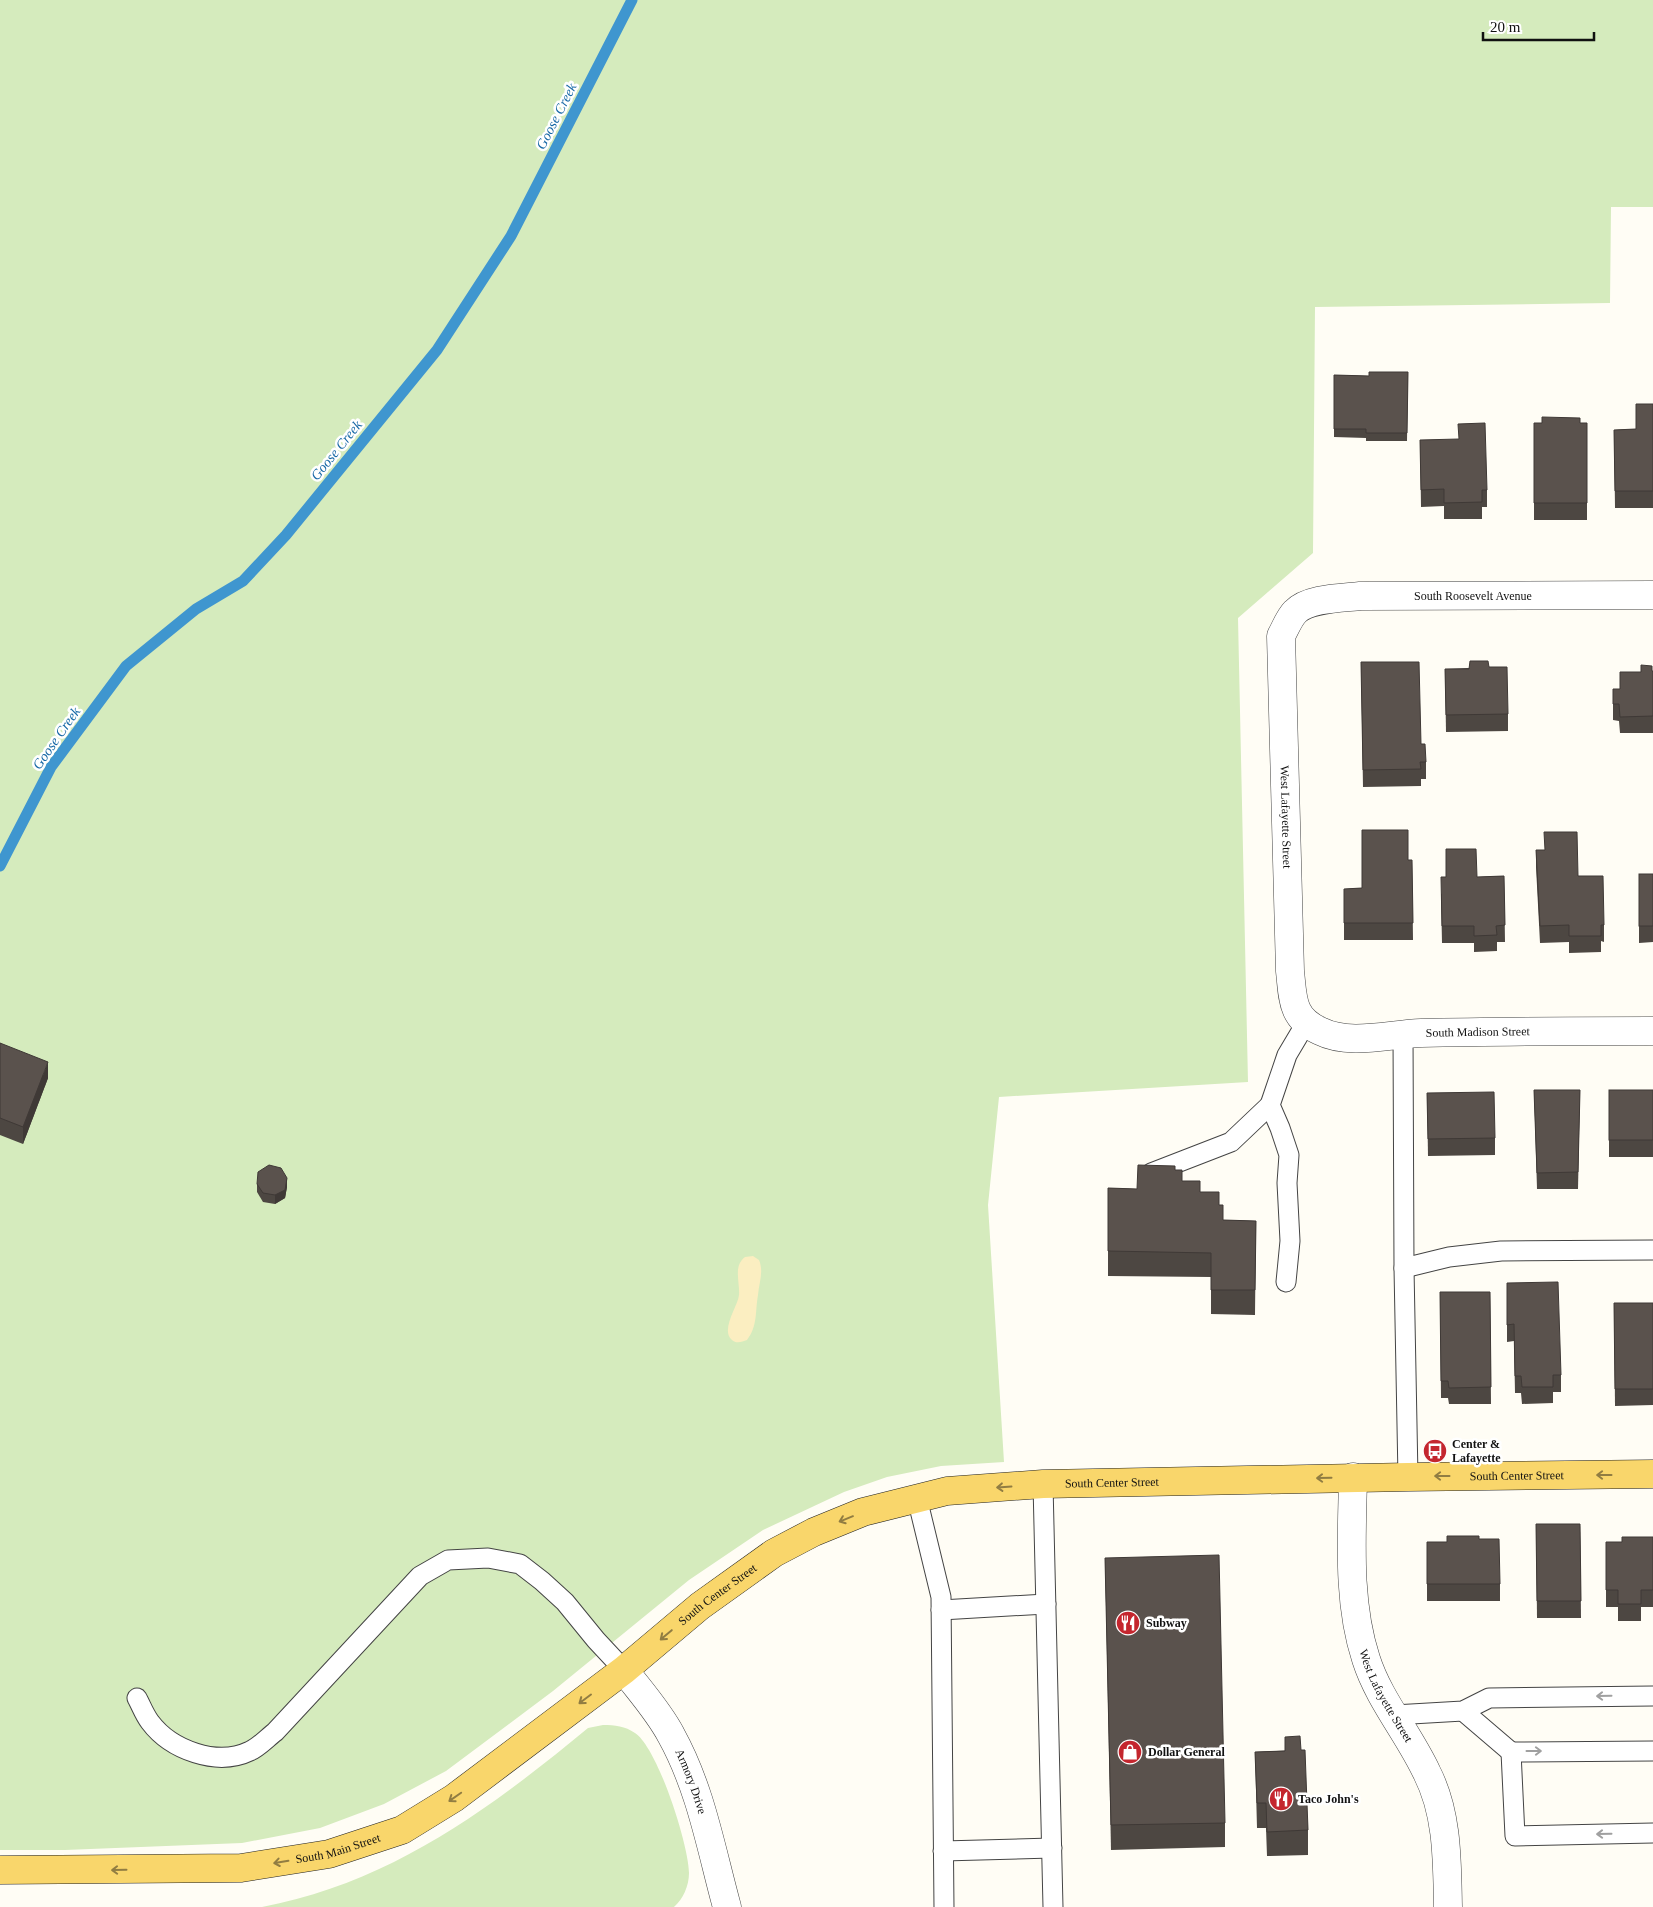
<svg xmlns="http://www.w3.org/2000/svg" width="1653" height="1907" font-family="'Times New Roman',serif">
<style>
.green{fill:#d5ebbd}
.sand{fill:#fbeec1}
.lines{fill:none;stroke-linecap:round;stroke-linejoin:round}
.stream{stroke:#3f96cf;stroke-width:11}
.service-casing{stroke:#444;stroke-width:21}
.minor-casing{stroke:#444;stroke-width:29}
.tertiary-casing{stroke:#444;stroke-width:29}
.primary-casing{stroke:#222;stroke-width:29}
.service{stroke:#fff;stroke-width:19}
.minor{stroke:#fff;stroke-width:28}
.tertiary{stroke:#fff;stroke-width:28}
.primary{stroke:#f9d66b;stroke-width:28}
.wall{fill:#4d4742}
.shaded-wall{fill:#3f3936}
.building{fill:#5a524d;stroke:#3f3936}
.oneway{stroke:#917d42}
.oneway2{stroke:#a0a0a0}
.labels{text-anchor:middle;stroke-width:5;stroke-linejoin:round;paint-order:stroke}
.street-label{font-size:12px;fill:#111;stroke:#fff}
.poi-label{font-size:12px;font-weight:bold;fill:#111;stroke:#fff;text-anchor:start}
.water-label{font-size:14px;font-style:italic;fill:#1768a6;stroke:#fff}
</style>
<rect width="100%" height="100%" fill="#fffdf5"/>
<g class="green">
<polygon points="0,0 1653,0 1653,207 1611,207 1610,303 1315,307 1313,553 1238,618 1248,1082 999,1097 988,1205 1004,1462 941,1466 887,1477 844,1492 763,1530 689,1580 553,1691 446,1771 384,1804 320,1828 242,1843 65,1850 0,1850"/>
<path d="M 603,1725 C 615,1725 625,1726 635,1733 C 658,1748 689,1846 689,1873 C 689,1886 683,1899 674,1907 L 262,1907 C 390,1883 490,1809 588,1728 Z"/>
</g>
<path class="sand" d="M 753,1256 L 759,1260 C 764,1272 759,1282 758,1295 C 755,1311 758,1326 747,1340 C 742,1342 736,1344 732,1340 C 720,1330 738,1306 739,1295 C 740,1282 733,1266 745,1257 Z"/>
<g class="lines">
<polyline class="stream" points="0,866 51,767 126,666 196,609 243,581 286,535 437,350 511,236 632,0"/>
<g class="service-casing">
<g id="service">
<polyline points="1403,1033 1404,1268 1408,1477"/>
<polyline points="1151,1173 1231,1142 1270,1105"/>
<polyline points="1404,1268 1449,1257 1501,1251 1653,1250"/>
<polyline points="1286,1282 1290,1241 1287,1183 1289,1155 1280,1128 1270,1105 1287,1055 1306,1023"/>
<polyline points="1043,1484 1053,1907"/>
<polyline points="917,1498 941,1597 944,1907"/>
<polyline points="941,1610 1046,1604"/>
<path d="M 137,1698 C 141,1705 144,1714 150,1722 C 171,1750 217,1767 250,1751 C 259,1747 267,1738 275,1732 L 420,1576 L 448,1560 L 488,1558 L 520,1564 L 542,1581 L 565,1602 L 596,1640 L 624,1670"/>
<polyline points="1463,1711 1511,1752"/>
<polyline points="1394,1715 1463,1711 1489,1698 1653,1696"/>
<polyline points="1653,1751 1511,1752 1515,1836 1653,1833"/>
<polyline points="943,1851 1052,1848"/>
</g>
</g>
<g class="minor-casing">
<g id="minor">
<path id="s1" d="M 1653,595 L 1360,596 C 1342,598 1308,598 1295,612 C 1289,618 1285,629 1281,636 L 1290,971 C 1293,998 1291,1018 1320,1031 C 1350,1046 1389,1034 1421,1033 C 1498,1031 1576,1031 1653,1031"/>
<path id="s2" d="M 624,1670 C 640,1691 659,1712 671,1735 C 701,1789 711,1849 727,1907"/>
</g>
</g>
<g class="tertiary-casing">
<g id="tertiary">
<path id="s3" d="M 1353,1477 C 1352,1537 1347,1601 1366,1659 C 1379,1700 1409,1734 1427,1773 C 1448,1814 1447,1862 1448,1907"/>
</g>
</g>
<g class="primary-casing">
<g id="primary">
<path id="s4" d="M 0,1870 L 241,1868 L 329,1854 L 402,1830 L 454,1798 L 624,1670 L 700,1606 L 774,1553 L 814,1532 L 863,1512 L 947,1491 L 1043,1484 L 1408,1477 L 1653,1474"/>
</g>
</g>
<use href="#service" class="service"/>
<use href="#minor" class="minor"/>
<use href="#tertiary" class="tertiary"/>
<use href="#primary" class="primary"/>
</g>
<g class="wall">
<polygon points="1408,372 1407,441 1366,441 1366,438 1334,437 1334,375 1369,376"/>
<polygon points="1653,404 1653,508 1615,508 1614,430 1636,429"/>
<rect x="1534" y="423" width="53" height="97"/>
<polygon points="1420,440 1487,490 1487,507 1482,507 1482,519 1444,519 1444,506 1421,507"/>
<polygon points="1361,662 1421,744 1426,762 1426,779 1421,779 1421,786 1363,787"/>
<polygon points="1489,667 1508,714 1508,731 1446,732 1445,669"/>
<polygon points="1652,671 1653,671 1653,733 1620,733 1619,721 1613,720 1613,689 1620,689"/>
<polygon points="1536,850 1578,876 1604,925 1604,942 1601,941 1601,952 1569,953 1569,942 1540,943 1536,867"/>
<polygon points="1408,860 1412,860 1413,940 1344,940 1344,889 1362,888"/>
<polygon points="1639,874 1653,874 1653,942 1639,943"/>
<polygon points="1504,876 1505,942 1497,942 1497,951 1474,952 1474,943 1442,943 1441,894 1477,877"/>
<polygon points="0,1043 48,1078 23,1144 0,1135"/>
<polygon points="1534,1090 1580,1090 1578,1189 1537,1189"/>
<rect x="1609" y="1090" width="44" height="67"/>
<polygon points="1427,1093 1495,1138 1495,1155 1428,1156"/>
<polygon points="1175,1170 1182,1181 1219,1205 1223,1220 1256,1221 1255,1315 1211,1314 1211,1277 1108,1276 1108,1188 1137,1189"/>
<polygon points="257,1184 287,1187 285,1198 275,1204 263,1202 257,1192"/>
<polygon points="1507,1283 1561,1375 1561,1392 1553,1392 1553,1403 1522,1404 1521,1393 1515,1393 1514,1341 1507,1342"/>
<polygon points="1440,1292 1490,1292 1491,1404 1449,1404 1448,1398 1441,1398"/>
<polygon points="1614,1303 1653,1303 1653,1405 1615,1406"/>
<polygon points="1536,1524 1580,1524 1581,1618 1537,1618"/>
<polygon points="1653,1537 1653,1607 1641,1607 1641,1621 1618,1621 1618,1607 1606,1607 1606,1542 1622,1542"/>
<polygon points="1479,1539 1500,1584 1500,1601 1427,1601 1427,1542 1447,1542"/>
<polygon points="1105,1558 1225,1823 1225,1847 1111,1850"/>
<polygon points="1301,1750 1308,1830 1308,1855 1267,1856 1266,1828 1257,1828 1255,1752"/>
</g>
<g class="shaded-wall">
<polygon points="48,1062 48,1078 23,1144 23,1127"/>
<polygon points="287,1178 287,1187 285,1198 275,1204 275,1195"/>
</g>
<g class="building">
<polygon points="1369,372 1408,372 1407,433 1366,433 1366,429 1334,429 1334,375 1369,376"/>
<polygon points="1636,404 1653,404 1653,491 1615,491 1614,430 1636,429"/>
<polygon points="1542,417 1580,418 1580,423 1587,423 1587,503 1534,503 1534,423 1542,423"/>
<polygon points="1485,423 1487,490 1482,490 1482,502 1444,503 1444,489 1421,490 1420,440 1459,439 1458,424"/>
<polygon points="1470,661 1488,661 1489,667 1507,667 1508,714 1446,715 1445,669 1469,669"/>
<polygon points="1361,662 1419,662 1421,744 1425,744 1426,762 1420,762 1421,769 1363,770"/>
<polygon points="1641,665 1652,666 1652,671 1653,671 1653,716 1620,717 1619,704 1613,704 1613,689 1620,689 1620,672 1641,672"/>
<polygon points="1362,830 1408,830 1408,860 1412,860 1413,923 1344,923 1344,889 1362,888"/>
<polygon points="1544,832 1577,832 1578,876 1603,876 1604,925 1601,925 1601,936 1569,936 1569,925 1540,926 1536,850 1545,850"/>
<polygon points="1446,849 1476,849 1477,877 1504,876 1505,925 1496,926 1497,935 1474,936 1474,926 1442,926 1441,877 1446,877"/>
<rect x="1639" y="874" width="14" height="52"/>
<polygon points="0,1043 48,1062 23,1127 0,1118"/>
<polygon points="1534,1090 1580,1090 1578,1172 1537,1173"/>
<rect x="1609" y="1090" width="44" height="50"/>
<polygon points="1494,1092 1495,1138 1428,1139 1427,1093"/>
<polygon points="269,1165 281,1168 287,1178 285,1190 275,1195 263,1193 257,1184 258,1172"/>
<polygon points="1138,1165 1175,1166 1175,1170 1182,1170 1182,1181 1200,1181 1200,1192 1219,1192 1219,1205 1223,1205 1223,1220 1256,1221 1255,1290 1211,1290 1211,1253 1108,1251 1108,1188 1137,1189"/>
<polygon points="1558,1282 1561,1375 1553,1375 1553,1387 1522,1387 1521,1376 1515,1376 1514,1324 1507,1325 1507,1283"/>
<polygon points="1440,1292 1490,1292 1491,1387 1449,1388 1448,1381 1441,1381"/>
<polygon points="1614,1303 1653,1303 1653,1389 1615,1389"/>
<polygon points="1536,1524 1580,1524 1581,1601 1537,1601"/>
<polygon points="1447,1536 1479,1536 1479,1539 1499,1539 1500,1584 1427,1584 1427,1542 1447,1542"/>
<polygon points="1622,1537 1653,1537 1653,1590 1641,1590 1641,1604 1618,1604 1618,1590 1606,1590 1606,1542 1622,1542"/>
<polygon points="1219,1555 1225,1823 1111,1825 1105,1558"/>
<polygon points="1300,1736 1301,1750 1305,1750 1308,1830 1267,1832 1266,1803 1257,1803 1255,1752 1285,1751 1285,1737"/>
</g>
<defs><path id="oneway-shaft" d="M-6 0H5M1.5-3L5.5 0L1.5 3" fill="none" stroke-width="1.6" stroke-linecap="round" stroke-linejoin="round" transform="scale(1.25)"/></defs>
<g class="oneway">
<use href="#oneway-shaft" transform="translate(1604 1475) rotate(180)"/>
<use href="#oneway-shaft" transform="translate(1442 1476) rotate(180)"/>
<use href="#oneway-shaft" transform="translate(1324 1478) rotate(179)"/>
<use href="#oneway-shaft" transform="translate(1004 1487) rotate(176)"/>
<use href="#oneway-shaft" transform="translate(846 1519) rotate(158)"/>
<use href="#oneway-shaft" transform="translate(666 1635) rotate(140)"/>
<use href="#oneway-shaft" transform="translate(585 1699) rotate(143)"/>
<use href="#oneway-shaft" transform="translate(455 1797) rotate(145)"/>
<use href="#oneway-shaft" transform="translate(281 1862) rotate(171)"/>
<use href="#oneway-shaft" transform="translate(119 1870) rotate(179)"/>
</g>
<g class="oneway2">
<use href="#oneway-shaft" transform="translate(1604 1696) rotate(179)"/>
<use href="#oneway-shaft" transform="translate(1534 1751)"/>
<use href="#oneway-shaft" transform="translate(1604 1834) rotate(179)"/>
</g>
<defs>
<g id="bus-disc" transform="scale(1.25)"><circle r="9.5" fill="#c4262e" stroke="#fff"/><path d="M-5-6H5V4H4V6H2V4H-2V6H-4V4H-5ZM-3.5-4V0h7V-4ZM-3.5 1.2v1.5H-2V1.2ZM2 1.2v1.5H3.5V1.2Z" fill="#fff"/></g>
<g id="restaurant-disc" transform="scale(1.25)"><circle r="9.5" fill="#c4262e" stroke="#fff"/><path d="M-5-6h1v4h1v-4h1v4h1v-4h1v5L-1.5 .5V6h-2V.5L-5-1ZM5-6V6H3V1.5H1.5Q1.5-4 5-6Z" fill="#fff"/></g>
<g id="shop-disc" transform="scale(1.25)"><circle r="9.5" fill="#c4262e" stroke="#fff"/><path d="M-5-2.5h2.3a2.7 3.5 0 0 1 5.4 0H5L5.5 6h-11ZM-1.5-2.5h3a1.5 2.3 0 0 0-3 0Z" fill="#fff"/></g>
</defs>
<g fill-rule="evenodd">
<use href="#bus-disc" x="1435" y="1451"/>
<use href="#restaurant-disc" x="1128" y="1623"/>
<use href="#shop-disc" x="1130" y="1752"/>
<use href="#restaurant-disc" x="1281" y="1799"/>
</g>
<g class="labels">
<g class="street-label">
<text x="1473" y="600">South Roosevelt Avenue</text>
<text dy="4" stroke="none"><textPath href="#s1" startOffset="570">West Lafayette Street</textPath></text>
<text dy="4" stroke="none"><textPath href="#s1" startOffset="955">South Madison Street</textPath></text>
<text dy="4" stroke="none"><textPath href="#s4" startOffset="1626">South Center Street</textPath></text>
<text dy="4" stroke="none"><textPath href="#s4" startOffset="1221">South Center Street</textPath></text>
<text dy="4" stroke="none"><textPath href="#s4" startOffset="801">South Center Street</textPath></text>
<text dy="4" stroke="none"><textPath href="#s3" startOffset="225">West Lafayette Street</textPath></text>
<text dy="4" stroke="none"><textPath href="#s2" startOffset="131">Armory Drive</textPath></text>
<text dy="4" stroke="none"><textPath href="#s4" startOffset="340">South Main Street</textPath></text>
</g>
<g class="poi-label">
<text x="1452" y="1448">Center &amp;<tspan x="1452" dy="14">Lafayette</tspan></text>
<text x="1146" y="1627">Subway</text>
<text x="1148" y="1756">Dollar General</text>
<text x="1298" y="1803">Taco John's</text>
</g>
<g class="water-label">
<text transform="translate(556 116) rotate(-63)" y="5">Goose Creek</text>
<text transform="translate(336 450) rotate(-51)" y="5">Goose Creek</text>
<text transform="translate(56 738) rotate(-55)" y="5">Goose Creek</text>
</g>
</g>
<path d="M1483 32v8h111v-8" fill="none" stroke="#111111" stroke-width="2.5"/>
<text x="1490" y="32" font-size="15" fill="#111111" stroke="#ffffff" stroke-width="4" paint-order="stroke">20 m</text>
</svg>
